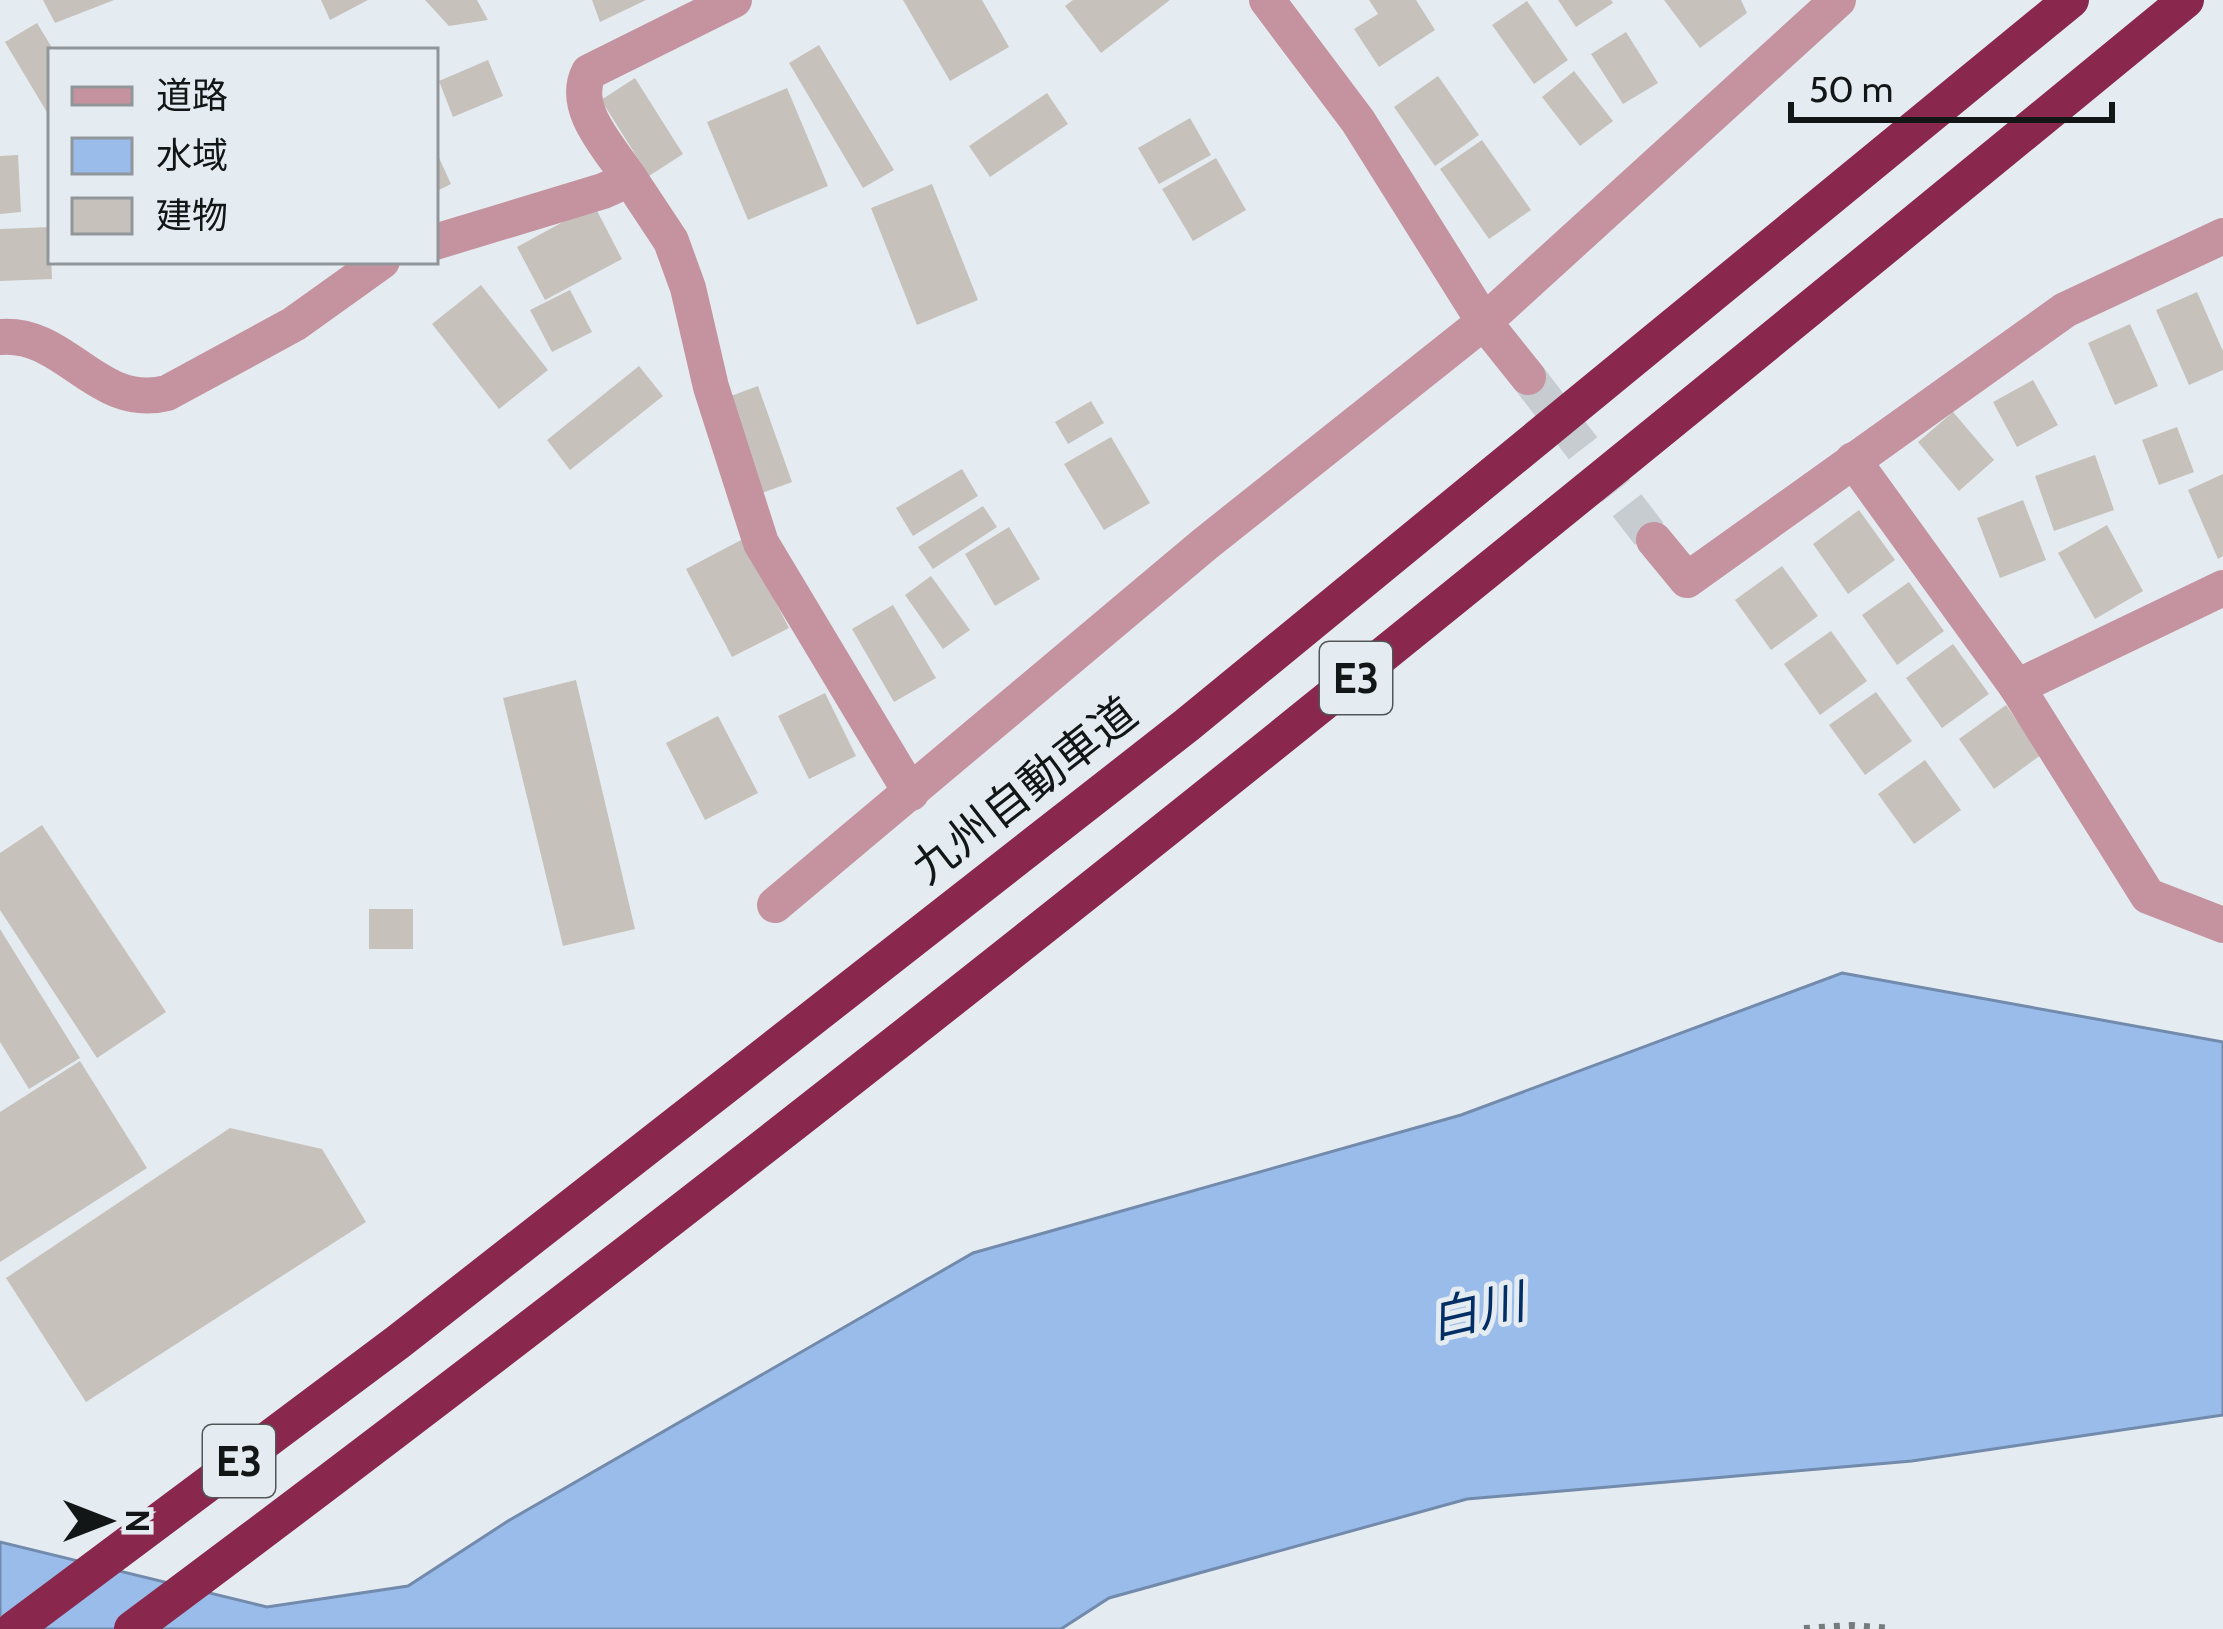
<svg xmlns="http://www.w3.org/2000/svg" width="2223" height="1629" font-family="Cabin,'Noto Sans JP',sans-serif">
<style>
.water{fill:#9abcea;stroke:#728aab;stroke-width:3}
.building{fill:#c7c1bc}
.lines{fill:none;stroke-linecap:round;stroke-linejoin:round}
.minor-tunnel{stroke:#c6ccd0;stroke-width:36;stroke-dasharray:36 18;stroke-linecap:butt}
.path{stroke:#767b7e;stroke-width:8;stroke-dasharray:6 9;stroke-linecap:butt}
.minor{stroke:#c4939f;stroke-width:36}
.motorway{stroke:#89274c;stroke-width:36}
.labels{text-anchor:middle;stroke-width:10;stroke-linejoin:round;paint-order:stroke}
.shield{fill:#e5ecf1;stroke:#525658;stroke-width:3}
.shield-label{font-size:42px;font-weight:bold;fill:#131617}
.street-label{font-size:45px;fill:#131617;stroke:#e5ecf1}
.water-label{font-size:48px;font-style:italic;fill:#012e64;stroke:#e5ecf1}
</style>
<rect width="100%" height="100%" fill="#e5ecf1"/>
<polygon class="water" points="1842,973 2223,1042 2223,1415 1912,1461 1467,1499 1109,1598 1061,1629 0,1629 0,1542 267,1607 408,1586 508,1521 973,1253 1461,1115"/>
<g class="building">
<polygon points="43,0 114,0 55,23"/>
<polygon points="321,0 368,0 330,20"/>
<polygon points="425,0 477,0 488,20 449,26"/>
<polygon points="592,0 646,0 600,22"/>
<polygon points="903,0 982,0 1009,47 950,81"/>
<polygon points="1073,0 1170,0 1101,53 1065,6"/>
<polygon points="1369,0 1416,0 1435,30 1379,67 1354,29 1378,14"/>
<polygon points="1558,0 1611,0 1613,3 1576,27"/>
<polygon points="1664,0 1741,0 1747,13 1700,48"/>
<polygon points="1527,1 1568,60 1534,84 1492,25"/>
<polygon points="37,23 54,51 51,51 51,119 5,42"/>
<polygon points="1626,32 1658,83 1623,104 1591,54"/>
<polygon points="819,45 894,170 863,188 789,63"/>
<polygon points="488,60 503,96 453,117 439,81"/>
<polygon points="1574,71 1613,121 1580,146 1542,97"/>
<polygon points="1438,76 1479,135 1435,166 1394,107"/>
<polygon points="635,78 683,154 649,176 601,100"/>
<polygon points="787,88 828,186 748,220 707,122"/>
<polygon points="1047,93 1068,124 990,177 969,146"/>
<polygon points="1190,118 1211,155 1159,184 1138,148"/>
<polygon points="1482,140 1531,210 1489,239 1440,169"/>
<polygon points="435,149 451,184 435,192"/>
<polygon points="18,155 21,212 0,214 0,156"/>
<polygon points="1216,158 1246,210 1193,241 1162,189"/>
<polygon points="932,184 978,300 917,325 871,208"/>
<polygon points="594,205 622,259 545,300 517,247"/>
<polygon points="50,227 52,279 0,281 0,229"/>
<polygon points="481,285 548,370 499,409 432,324"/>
<polygon points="570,290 592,332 552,352 530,310"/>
<polygon points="2197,292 2223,351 2223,370 2189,385 2156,310"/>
<polygon points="2130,324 2158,386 2115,405 2088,343"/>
<polygon points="639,366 663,396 570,470 547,440"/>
<polygon points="2033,380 2058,425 2017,447 1993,402"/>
<polygon points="758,386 792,482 754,496 720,400"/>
<polygon points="1091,401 1104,423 1068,444 1055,422"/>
<polygon points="1953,412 1994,460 1959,491 1918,442"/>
<polygon points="2177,427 2194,472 2159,485 2142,440"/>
<polygon points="1111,437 1150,503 1104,530 1064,464"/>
<polygon points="2095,455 2114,510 2054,531 2035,476"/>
<polygon points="962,469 978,496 913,536 896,508"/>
<polygon points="2223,474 2223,556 2218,559 2188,490"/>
<polygon points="2023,500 2046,560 2000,578 1977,518"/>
<polygon points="983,506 997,527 933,569 918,547"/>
<polygon points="1859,510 1895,560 1848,594 1813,544"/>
<polygon points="2107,525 2143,591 2095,619 2058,553"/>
<polygon points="1009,527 1040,579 995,606 965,554"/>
<polygon points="743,539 789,628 732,657 686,569"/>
<polygon points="1782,566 1818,616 1771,650 1735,600"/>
<polygon points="931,576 970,630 943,649 905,595"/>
<polygon points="1909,582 1944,631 1897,665 1862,615"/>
<polygon points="893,605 936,678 894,702 852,629"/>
<polygon points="1831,631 1867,681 1820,715 1784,664"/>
<polygon points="1953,644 1989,694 1942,728 1906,678"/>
<polygon points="576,680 635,929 563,946 503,698"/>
<polygon points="1876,692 1912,741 1865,775 1829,725"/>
<polygon points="825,693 856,756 809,779 778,716"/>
<polygon points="2006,705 2041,755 1994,789 1959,739"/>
<polygon points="718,716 758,793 705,820 666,743"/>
<polygon points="1925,760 1961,810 1914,844 1878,794"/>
<polygon points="42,825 166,1012 97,1058 0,910 0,853"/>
<rect x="369" y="909" width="44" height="40"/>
<polygon points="0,929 80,1058 29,1089 0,1042"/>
<polygon points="80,1061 147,1168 0,1262 0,1112"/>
<polygon points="230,1128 322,1149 366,1222 86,1402 6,1278"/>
</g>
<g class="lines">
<polyline class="minor-tunnel" points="1528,377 1654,540"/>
<polyline class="path" points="1804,1629 1851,1626 1891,1629"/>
<g class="minor">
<polyline points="1267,0 1358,121 1484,322 1528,377"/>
<polyline points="630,179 671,241 688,288 711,387 761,543 911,793"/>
<path d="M 435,242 L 603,191 L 630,179 C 611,149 570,109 589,72 L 734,0"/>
<path d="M 0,337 C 66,331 97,411 167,393 L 294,324 L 382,261"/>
<polyline points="1853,460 2017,687 2148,896 2223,925"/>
<polyline points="1654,540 1687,580 2065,310 2223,236"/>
<polyline points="2017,687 2223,588"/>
<polyline points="775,905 1205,544 1484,322 1838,0"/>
</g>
<g class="motorway">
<polyline points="14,1629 398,1342 1187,725 2071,0"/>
<path d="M 132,1629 C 833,1107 1511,555 2186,0"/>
</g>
</g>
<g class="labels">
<g class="shield">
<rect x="1320" y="642" width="72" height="72" rx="9"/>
<rect x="203" y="1425" width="72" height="72" rx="9"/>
</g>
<g class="shield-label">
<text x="1356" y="693">E3</text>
<text x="239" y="1476">E3</text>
</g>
<g class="street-label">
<text transform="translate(1024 790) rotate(-38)" y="16">九州自動車道</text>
</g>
<g class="water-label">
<text transform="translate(1477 1311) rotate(-13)" y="17">白川</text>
</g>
</g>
<rect x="48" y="48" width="390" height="216" fill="#e5ecf1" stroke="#91969a" stroke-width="3"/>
<rect x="72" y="87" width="60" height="18" fill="#c4939f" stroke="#91969a" stroke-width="3"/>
<text x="156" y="108" font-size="36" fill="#131617">道路</text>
<rect x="72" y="138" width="60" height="36" fill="#9abcea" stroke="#91969a" stroke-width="3"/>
<text x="156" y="168" font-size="36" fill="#131617">水域</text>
<rect x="72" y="198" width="60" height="36" fill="#c7c1bc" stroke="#91969a" stroke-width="3"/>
<text x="156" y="228" font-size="36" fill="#131617">建物</text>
<g transform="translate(108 1521) rotate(90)" stroke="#e5ecf1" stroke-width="9" paint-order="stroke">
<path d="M0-9L21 45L0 30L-21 45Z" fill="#131617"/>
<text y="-18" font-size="33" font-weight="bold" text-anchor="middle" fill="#131617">N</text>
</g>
<path d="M1791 102v18h321v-18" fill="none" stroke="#131617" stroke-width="6"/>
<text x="1809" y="102" font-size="36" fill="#131617" stroke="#e5ecf1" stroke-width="9" paint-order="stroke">50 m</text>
</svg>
